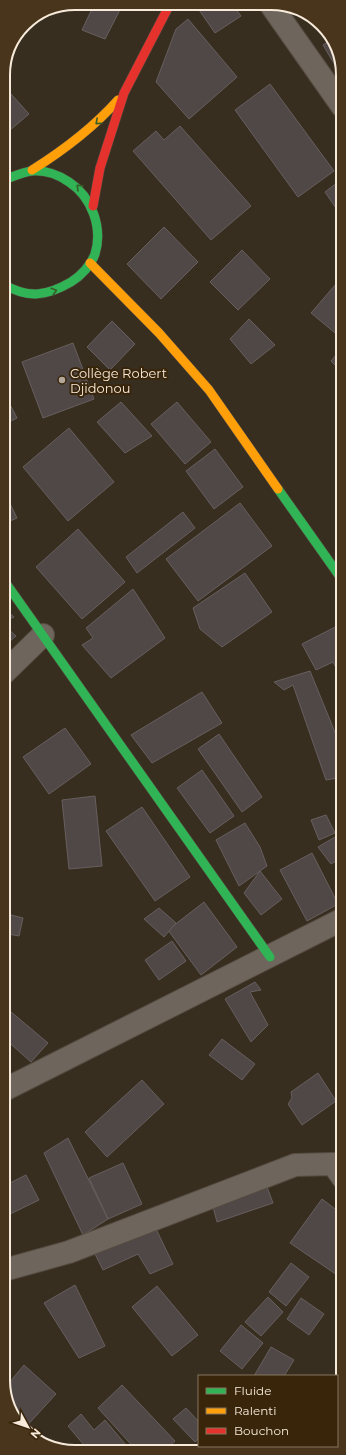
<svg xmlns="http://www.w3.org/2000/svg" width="346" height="1455" font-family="Montserrat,sans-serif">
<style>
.building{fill:#504847;stroke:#675f5f}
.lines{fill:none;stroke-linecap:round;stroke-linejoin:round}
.street-casing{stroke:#564c41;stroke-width:24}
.fast-casing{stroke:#564c41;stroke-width:10}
.slow-casing{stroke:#564c41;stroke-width:10}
.jam-casing{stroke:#564c41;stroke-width:10}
.street{stroke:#6e655c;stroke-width:22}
.fast{stroke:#30b455;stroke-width:9}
.slow{stroke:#ff9f0a;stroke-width:9}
.jam{stroke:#e5322d;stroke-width:9}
.oneway{stroke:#355e28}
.poi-dot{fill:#b4a89a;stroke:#39250a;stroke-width:1.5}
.labels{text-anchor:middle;stroke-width:4;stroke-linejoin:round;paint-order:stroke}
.poi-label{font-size:13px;fill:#f7eadb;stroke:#39250a;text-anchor:start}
.rim{fill:none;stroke:#f7eadb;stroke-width:2}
</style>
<rect width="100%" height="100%" fill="#382e20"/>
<g class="building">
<polygon points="74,3 75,3 123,4 105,39 82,30 91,11"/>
<polygon points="199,4 233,5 241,16 215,33 197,7"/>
<polygon points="55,7 22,29 24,24 48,8"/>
<polygon points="188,19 237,77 189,119 156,82 176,29"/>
<polygon points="331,40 342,66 342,77 323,45"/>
<polygon points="270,84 334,171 298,197 235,110"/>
<polygon points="3,85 29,114 3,136"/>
<polygon points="180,126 251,206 211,240 133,151 156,131 164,140"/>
<polygon points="342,179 342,217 325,192"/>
<polygon points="164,227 198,262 161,299 127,264"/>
<polygon points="242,250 270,279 238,310 210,282"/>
<polygon points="342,277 342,334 340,337 311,313"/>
<polygon points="249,319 275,345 251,364 230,339"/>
<polygon points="112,321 135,344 110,370 87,347"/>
<polygon points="73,343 94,399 43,418 22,362"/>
<polygon points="342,348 342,372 331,361"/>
<polygon points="3,391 17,418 3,425"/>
<polygon points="121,402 152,436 125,453 97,422"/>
<polygon points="177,402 211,442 185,464 151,424"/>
<polygon points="69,428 114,482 68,521 23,467"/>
<polygon points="215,449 243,487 214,509 186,471"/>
<polygon points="3,489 17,518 3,524"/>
<polygon points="240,503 272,546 198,601 166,559"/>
<polygon points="183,512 195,528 137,573 126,557"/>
<polygon points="78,529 125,582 82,619 36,567"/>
<polygon points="245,573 272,612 222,647 200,629 193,608"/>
<polygon points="133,589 165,638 111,678 82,645 93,638 86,628"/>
<polygon points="3,607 14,617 3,622"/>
<polygon points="343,623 343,676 341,677 333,662 316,670 302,644"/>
<polygon points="3,624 16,636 3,647"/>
<polygon points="310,671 343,752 343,777 326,780 293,685 284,690 274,682"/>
<polygon points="202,692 222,723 152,763 131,735"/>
<polygon points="65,728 91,764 49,794 23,757"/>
<polygon points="219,734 262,797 242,812 198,749"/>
<polygon points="202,770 234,816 210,833 177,788"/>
<polygon points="95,796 102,866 69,869 62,800"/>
<polygon points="142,807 190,877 155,901 106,831"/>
<polygon points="326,815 335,833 319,840 311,820"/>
<polygon points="245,823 260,847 267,866 239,886 216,840"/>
<polygon points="335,837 343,847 343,857 331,864 318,847"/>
<polygon points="312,853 338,904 307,921 280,870"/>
<polygon points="260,871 282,899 261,915 244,893"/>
<polygon points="204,902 237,947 201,975 168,930"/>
<polygon points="159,908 176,923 164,937 144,919"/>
<polygon points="3,913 23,918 19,936 3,933"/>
<polygon points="172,941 186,961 159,980 145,960"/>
<polygon points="255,982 261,990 250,992 268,1025 251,1042 225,999"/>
<polygon points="4,1006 48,1043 31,1062 4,1038"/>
<polygon points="222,1039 255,1064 242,1080 209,1055"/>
<polygon points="318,1073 336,1101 302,1125 288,1104 292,1098 291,1092"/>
<polygon points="142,1080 164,1104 107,1157 85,1132"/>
<polygon points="68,1138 108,1219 83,1235 44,1153"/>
<polygon points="123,1163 142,1204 108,1219 89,1178"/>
<polygon points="26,1175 39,1200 4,1217 4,1186"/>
<polygon points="267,1187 273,1203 217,1222 212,1203"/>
<polygon points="322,1199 343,1215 343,1279 290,1243"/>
<polygon points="156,1229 173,1264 150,1274 138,1254 103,1270 95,1254"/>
<polygon points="4,1233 9,1250 4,1252"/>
<polygon points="291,1263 309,1277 286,1306 269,1292"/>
<polygon points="75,1285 105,1346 79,1358 44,1303"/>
<polygon points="157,1286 198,1335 172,1356 132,1307"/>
<polygon points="268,1297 283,1312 261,1336 245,1322"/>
<polygon points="301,1298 324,1314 309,1335 287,1319"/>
<polygon points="241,1325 263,1343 242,1369 220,1351"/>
<polygon points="271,1347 294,1360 284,1376 254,1376"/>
<polygon points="24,1365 56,1394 24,1429 21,1428 4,1389"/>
<polygon points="122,1385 175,1441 164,1451 137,1451 98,1408"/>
<polygon points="186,1408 199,1422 199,1438 195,1442 173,1419"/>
<polygon points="81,1414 94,1430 105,1420 126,1445 121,1451 89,1451 68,1426"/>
</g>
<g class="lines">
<g class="street-casing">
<g id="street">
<polyline points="271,5 342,106"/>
<polyline points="3,674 43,635"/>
<polyline points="4,1090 343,919"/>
<polyline points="4,1270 69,1252 295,1165 333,1164 343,1178"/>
</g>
</g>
<g class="fast-casing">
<g id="fast">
<path d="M 3,180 C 12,177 23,172 32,171 C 45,170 59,175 69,182 C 92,197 103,228 95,254 C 91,265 81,276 71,282 C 47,296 28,299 3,284"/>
<polyline points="278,489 343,581"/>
<polyline points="3,579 270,957"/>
</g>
</g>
<g class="slow-casing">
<g id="slow">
<path d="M 32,170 C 64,150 93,128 118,100"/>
<polyline points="90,263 159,333 209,390 278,489"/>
</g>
</g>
<g class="jam-casing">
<polyline id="jam" points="93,206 100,168 124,93 170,4"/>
</g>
<use href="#street" class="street"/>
<use href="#fast" class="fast"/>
<use href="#slow" class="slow"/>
<use href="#jam" class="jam"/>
</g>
<defs><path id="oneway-chevron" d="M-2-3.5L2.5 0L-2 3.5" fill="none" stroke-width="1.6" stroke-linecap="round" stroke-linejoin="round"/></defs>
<g class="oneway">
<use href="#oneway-chevron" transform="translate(98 122) rotate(138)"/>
<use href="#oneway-chevron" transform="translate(79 187) rotate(-136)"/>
<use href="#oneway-chevron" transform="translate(54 291) rotate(-17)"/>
</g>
<circle class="poi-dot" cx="62" cy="380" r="4"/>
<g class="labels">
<g class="poi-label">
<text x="70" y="378">Collège Robert<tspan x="70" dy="15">Djidonou</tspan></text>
</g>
</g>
<path d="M0 0H346V1455H0ZM75 10H271A65 65 0 0 1 336 75V1380A65 65 0 0 1 271 1445H75A65 65 0 0 1 10 1380V75A65 65 0 0 1 75 10Z" fill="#48351b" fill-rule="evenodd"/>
<path class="rim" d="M75 10H271A65 65 0 0 1 336 75V1380A65 65 0 0 1 271 1445H75A65 65 0 0 1 10 1380V75A65 65 0 0 1 75 10Z"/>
<rect x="198" y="1375" width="140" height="72" fill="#39250a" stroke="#85745e"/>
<rect x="206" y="1388" width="20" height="6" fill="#30b455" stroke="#85745e"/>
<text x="234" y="1395" font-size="12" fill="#f7eadb">Fluide</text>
<rect x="206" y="1408" width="20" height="6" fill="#ff9f0a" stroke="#85745e"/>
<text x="234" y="1415" font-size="12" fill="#f7eadb">Ralenti</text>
<rect x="206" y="1428" width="20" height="6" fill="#e5322d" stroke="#85745e"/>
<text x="234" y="1435" font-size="12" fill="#f7eadb">Bouchon</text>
<g transform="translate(28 1427) rotate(130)" stroke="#39250a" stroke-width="3" paint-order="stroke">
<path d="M0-3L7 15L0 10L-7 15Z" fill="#f7eadb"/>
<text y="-6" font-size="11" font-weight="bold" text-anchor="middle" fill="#f7eadb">N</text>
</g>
</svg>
